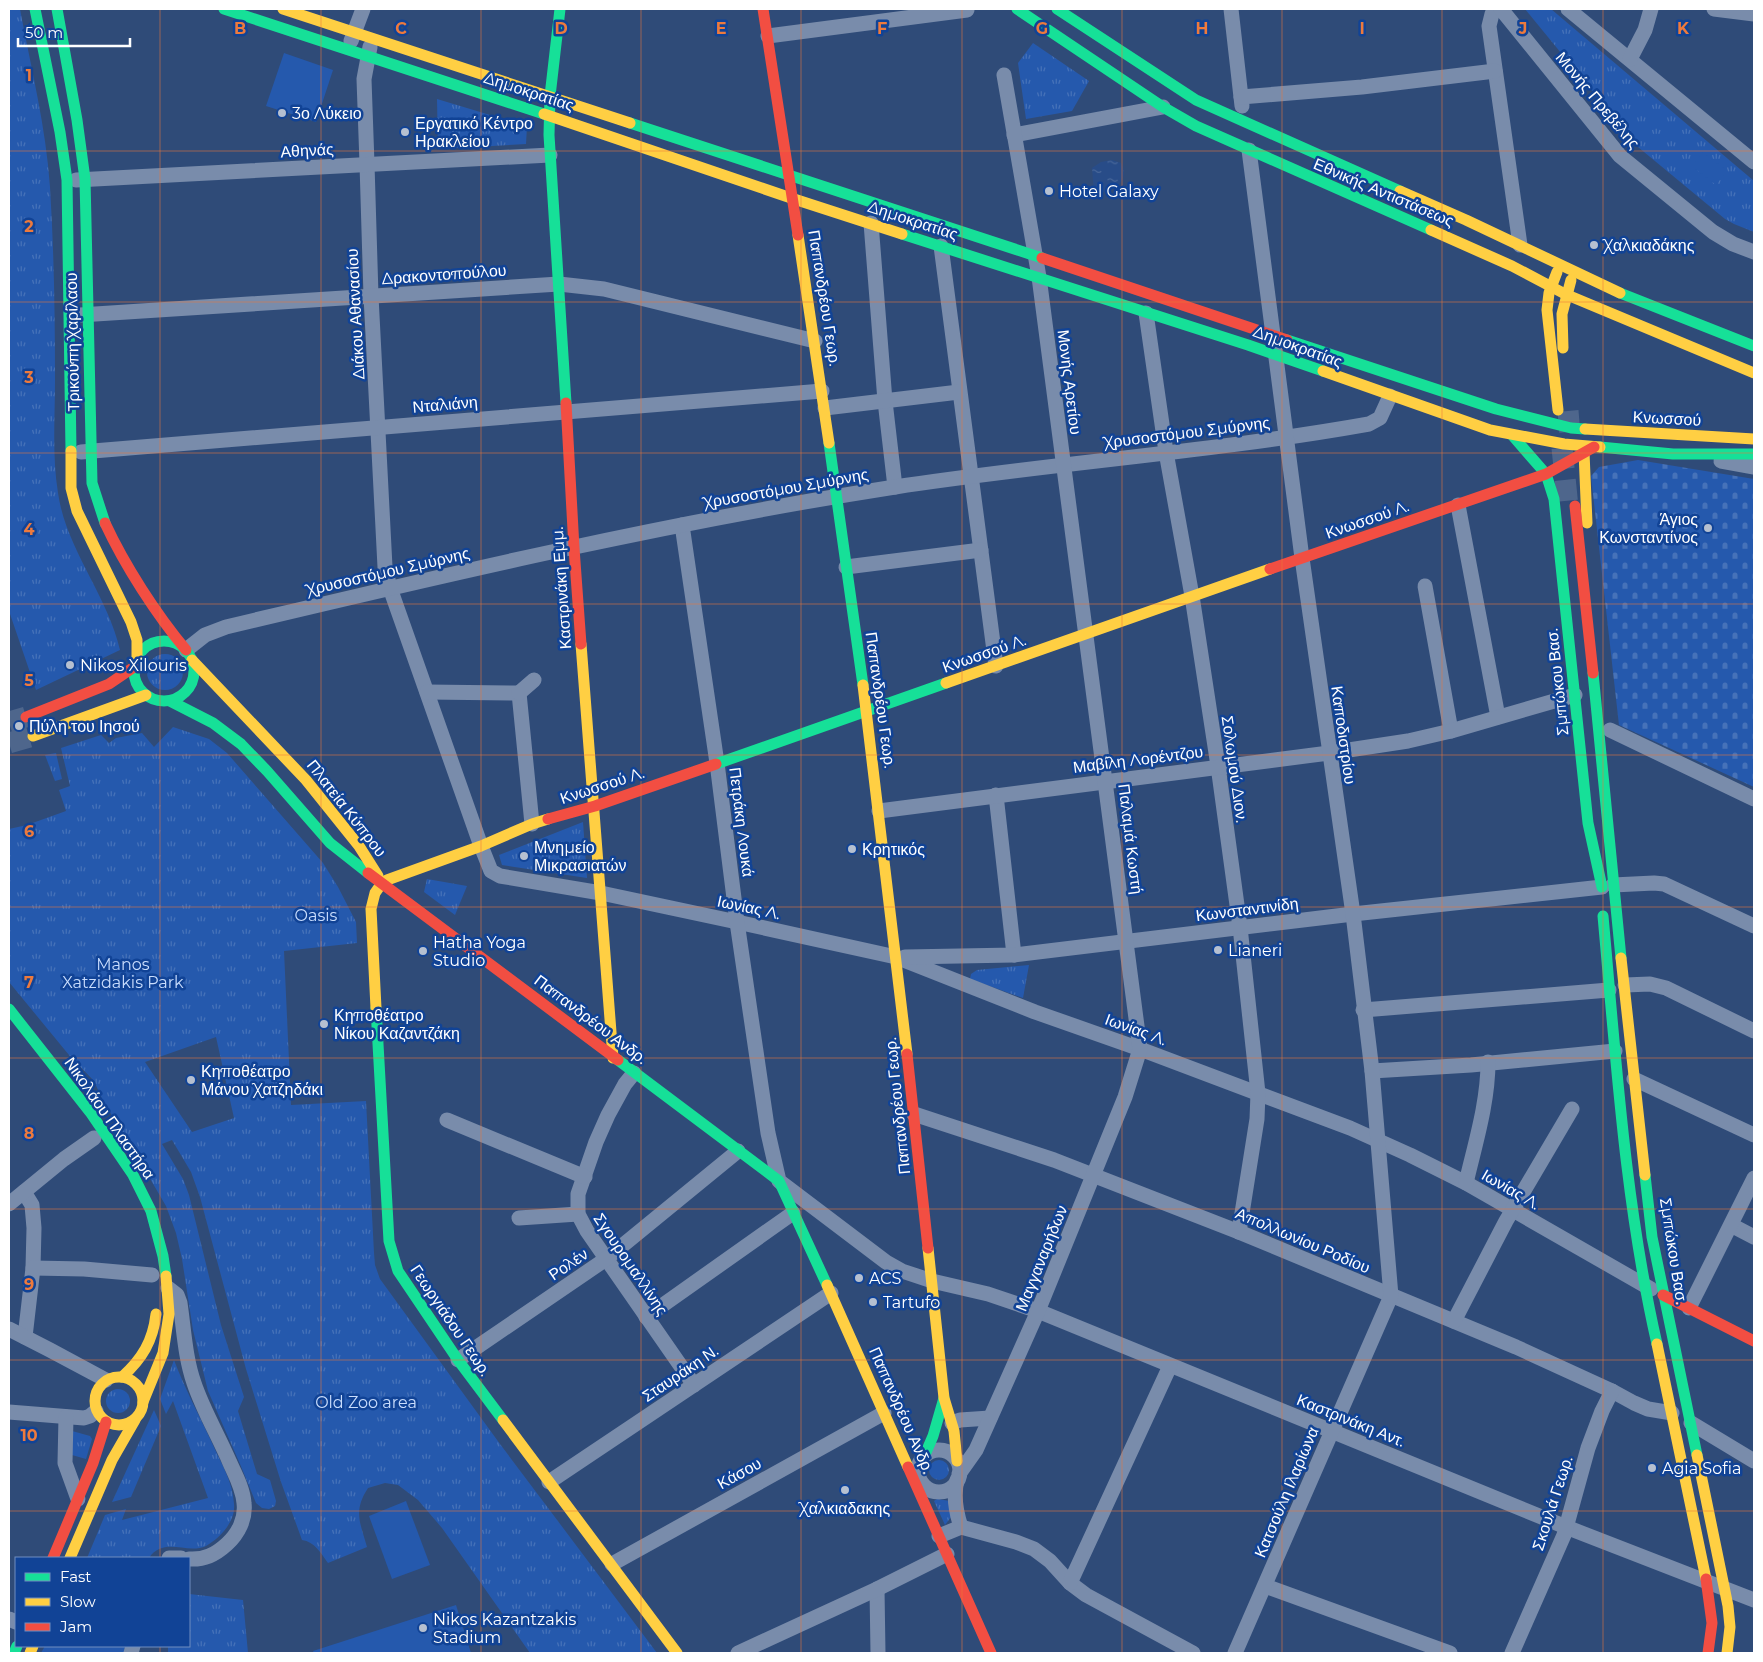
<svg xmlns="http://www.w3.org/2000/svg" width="1763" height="1662" font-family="Montserrat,sans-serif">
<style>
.grass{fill:url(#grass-tufts);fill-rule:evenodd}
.cemetery{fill:url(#cemetery-stones)}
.pitch{fill:#2559ad}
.water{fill:url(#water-ripples)}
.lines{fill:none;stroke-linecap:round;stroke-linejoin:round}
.secondary-tunnel{stroke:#4e668c;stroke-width:21;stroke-dasharray:21 11;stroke-linecap:butt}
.street{stroke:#798cab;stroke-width:15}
.fast{stroke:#16e098;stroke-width:11}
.slow{stroke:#ffcf43;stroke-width:11}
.jam{stroke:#f24e42;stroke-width:11}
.grid{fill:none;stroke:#ed7a3d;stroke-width:1;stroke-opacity:0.55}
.poi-dot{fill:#b6c0d0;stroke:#114396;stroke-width:2}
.labels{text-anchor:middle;stroke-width:5;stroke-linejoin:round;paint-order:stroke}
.street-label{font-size:16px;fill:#fff;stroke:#114396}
.poi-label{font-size:16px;fill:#fff;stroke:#114396;text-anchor:start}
.park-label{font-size:16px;fill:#c9ddfd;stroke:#114396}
.grid-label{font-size:16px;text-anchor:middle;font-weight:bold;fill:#ed7a3d;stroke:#114396;stroke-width:5;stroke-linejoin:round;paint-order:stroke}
</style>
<defs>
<pattern id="grass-tufts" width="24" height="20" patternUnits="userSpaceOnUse" patternTransform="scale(1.25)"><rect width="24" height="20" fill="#2559ad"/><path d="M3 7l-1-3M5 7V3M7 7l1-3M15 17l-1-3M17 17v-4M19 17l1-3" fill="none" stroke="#4672b9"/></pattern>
<pattern id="cemetery-stones" width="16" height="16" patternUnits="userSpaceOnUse" patternTransform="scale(1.25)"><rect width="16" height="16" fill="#2559ad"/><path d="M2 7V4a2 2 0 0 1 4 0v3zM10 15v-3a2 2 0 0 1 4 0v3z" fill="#4672b9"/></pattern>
<pattern id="water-ripples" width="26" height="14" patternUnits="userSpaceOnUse" patternTransform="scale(1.25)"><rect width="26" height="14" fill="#284c88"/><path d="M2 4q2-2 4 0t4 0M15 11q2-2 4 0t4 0" fill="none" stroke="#48679a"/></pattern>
</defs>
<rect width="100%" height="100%" fill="#2f4b78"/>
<g class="grass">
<path d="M 9,9 L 20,9 C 31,68 46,127 50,187 C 54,251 55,316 55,380 C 55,417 52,456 58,493 C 66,549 107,594 120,650 L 36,690 L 9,611 Z"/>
<polygon points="1525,9 1551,9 1754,181 1754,232 1734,224 1725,219 1638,147"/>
<polygon points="1033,43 1089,81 1072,111 1026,119 1018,63"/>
<polygon points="437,99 527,126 526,144 438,149"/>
<circle cx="165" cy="672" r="18"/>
<path d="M 173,727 L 209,739 L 227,753 L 323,863 L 338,887 L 356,922 L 357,943 L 284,951 L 291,1105 L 366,1101 L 374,1253 L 375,1265 L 380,1279 L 500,1444 L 657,1653 L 530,1653 L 442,1528 L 418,1500 L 398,1485 L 385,1483 L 368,1488 C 353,1511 360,1522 367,1547 L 328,1563 C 320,1552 315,1542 302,1540 L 281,1482 L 246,1369 L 200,1197 L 191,1172 L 172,1140 L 162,1144 L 183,1179 L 189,1195 L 221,1325 L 244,1397 L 238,1411 L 257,1474 L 270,1480 L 276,1501 L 275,1506 L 269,1509 L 262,1508 L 256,1503 L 240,1464 L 208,1391 L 193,1330 L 182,1259 L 176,1233 L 166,1206 L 135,1153 L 103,1101 L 94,1081 L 69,1055 L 9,982 L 9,829 L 27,825 L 66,811 L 59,790 L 70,786 L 61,748 L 101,735 L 109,743 L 116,738 L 142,733 L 154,747 ZM 216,1037 L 234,1118 L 192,1132 L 145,1062 Z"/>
<polygon points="56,753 62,779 55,781 45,755"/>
<polygon points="583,822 587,878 502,865 499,855"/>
<polygon points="427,879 467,886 455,915 424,892"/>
<polygon points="1029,965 1023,998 970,979 971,974 977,970"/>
<path d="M 174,1360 C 185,1389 199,1415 212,1443 C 221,1463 233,1482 234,1504 C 236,1521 220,1538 206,1546 C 187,1555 164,1536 149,1558 L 87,1558 L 105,1515 L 126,1509 L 122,1520 L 208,1498 L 173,1401 L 166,1414 L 160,1399 Z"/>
<circle cx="118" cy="1401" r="12"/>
<polygon points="154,1410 161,1426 131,1497 112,1502"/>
<polygon points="72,1431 90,1436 92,1439 86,1459 72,1455"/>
<circle cx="939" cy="1470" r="10"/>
<polygon points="937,1499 950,1501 951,1517 945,1525 934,1501"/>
<polygon points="189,1594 243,1600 248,1653 168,1653 168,1646 189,1646"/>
<polygon points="45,1646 125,1646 124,1653 41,1653"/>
</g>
<polygon class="cemetery" points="1638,460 1754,479 1754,787 1619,725 1591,476 1599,467"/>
<g class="pitch">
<polygon points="284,53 333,70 316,122 266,106"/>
<polygon points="1703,152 1727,171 1716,185 1692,166"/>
<polygon points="406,1501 430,1565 392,1579 369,1516"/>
<polygon points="456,1605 471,1653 314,1653 313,1651"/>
</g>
<path class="water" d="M 1112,160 L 1121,163 C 1131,181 1111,196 1094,192 L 1092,168 L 1101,162 Z"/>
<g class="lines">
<g class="secondary-tunnel">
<polyline points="1568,411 1571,446"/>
<polyline points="1562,448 1568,507"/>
<polyline points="9,722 26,717"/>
<polyline points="9,743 33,736"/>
</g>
<g class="street">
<polyline points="1231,9 1242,106"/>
<polyline points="1497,9 1492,14 1489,26 1520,245"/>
<polyline points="1501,9 1620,156 1713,232 1733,244 1754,252"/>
<polyline points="1568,9 1754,162"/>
<polyline points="1714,9 1754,14"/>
<polyline points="768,36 967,10"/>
<polyline points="351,41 363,9"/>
<polyline points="370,47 364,79 367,164 371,296 385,567 390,588 481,846 491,871 500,876 601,893 737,922 896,957 1035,1012 1140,1049 1350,1128 1410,1155 1466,1183 1651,1289"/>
<polyline points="1630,59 1645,30 1651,9"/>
<polyline points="1241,97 1362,87 1495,71"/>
<polyline points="1014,135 1163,107"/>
<polyline points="76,180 550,155"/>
<polyline points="871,223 885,401 895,487"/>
<polyline points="941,246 996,666"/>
<polyline points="1146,313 1166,452 1192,596 1218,766 1240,927 1258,1093 1257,1119 1239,1232"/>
<polyline points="80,315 559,284 604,289 815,341"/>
<polyline points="825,408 959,392"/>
<polyline points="81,452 822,391"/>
<polyline points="1721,461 1754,467"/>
<polyline points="1458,505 1498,717"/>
<polyline points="682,525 717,763 737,922 768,1133 779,1181 886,1262 902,1271 932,1281 988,1294 1038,1311 1566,1527 1754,1600"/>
<polyline points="846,567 981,550"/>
<polyline points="1425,586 1451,731"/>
<path d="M 186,650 L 205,635 L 226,627 C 448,574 670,522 895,487 C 1052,463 1212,452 1369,424 L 1380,418 L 1390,396"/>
<polyline points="427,692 519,693 532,824"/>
<polyline points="519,693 534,680"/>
<polyline points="1610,730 1754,799"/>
<polyline points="996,795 1014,955"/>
<polyline points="879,811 1329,753 1408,741 1451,731 1575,695"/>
<polyline points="1613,885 1654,883 1664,884 1754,926"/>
<polyline points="905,957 1014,955 1353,914 1602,887"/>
<polyline points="1625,985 1650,984 1666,988 1754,1031"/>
<polyline points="1363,1010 1609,990"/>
<polyline points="1372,1071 1471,1065 1615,1051"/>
<polyline points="634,1073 625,1084 608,1115 596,1142 578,1194 578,1214 587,1231 694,1385"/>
<polyline points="1634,1079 1754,1135"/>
<polyline points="914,1114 1054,1160 1239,1232 1516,1347 1612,1391 1634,1403 1648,1409 1672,1413"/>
<polyline points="447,1120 585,1177"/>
<path d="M 1466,1183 C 1475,1144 1488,1103 1488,1062"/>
<polyline points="24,1192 32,1205 34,1228 33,1268 25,1337"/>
<polyline points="9,1204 64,1159 94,1138"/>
<polyline points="519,1218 578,1214"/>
<polyline points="1731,1225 1754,1237"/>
<polyline points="33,1268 84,1269 152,1275"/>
<path d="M 168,1288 L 177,1295 L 180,1303 C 184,1330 185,1357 194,1383 C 203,1410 219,1437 230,1463 C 236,1476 243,1489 244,1503 C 246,1519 238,1534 227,1544 C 215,1555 204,1560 189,1559"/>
<polyline points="1689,1308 1754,1178"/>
<polyline points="646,1317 793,1213"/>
<polyline points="1454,1321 1506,1221 1572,1109"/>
<polyline points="9,1329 50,1350 106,1380"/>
<polyline points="458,1360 606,1259 738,1151"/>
<polyline points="9,1412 84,1418 90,1416 96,1411"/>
<polyline points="66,1417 65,1463 78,1499"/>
<polyline points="952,1423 960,1420 990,1418"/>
<polyline points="1691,1423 1754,1461"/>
<circle cx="939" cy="1471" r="21"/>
<polyline points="959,1474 976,1450 1038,1311 1125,1097 1140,1049 1039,277 1004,75"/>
<polyline points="549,1482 831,1293"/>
<polyline points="961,1527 1016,1542 1034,1549 1050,1561 1070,1583 1086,1595 1193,1653"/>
<path d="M 939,1536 L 961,1527 C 956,1512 953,1496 957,1480"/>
<polyline points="169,1558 181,1558"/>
<polyline points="612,1564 884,1413"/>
<polyline points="1070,1583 1170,1366"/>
<polyline points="1265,1586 1450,1653"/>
<polyline points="877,1589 878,1653"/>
<polyline points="9,1619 16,1622"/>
<polyline points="131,1653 133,1646"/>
<polyline points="738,1653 877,1589 947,1554"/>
<polyline points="1235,1653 1391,1296 1372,1071 1353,914 1302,558 1249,150"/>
<polyline points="1512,1653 1564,1535 1588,1448 1602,1411 1612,1391"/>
</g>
<g class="fast">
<polyline points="35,9 60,132 67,180 71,451"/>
<polyline points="57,9 77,120 85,179 92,483 105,523"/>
<polyline points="224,9 544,114"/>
<polyline points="560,9 550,96 549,135 566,403"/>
<polyline points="1017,9 1163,107 1196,126 1431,230"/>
<polyline points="1057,9 1196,100 1400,191"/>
<polyline points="630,123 1042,258"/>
<polyline points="902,234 1248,345 1323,371"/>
<polyline points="1620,293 1754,346"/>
<polyline points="1287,340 1496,409 1571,428 1585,429"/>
<polyline points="1512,435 1546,474 1554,499 1588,823 1602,887"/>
<polyline points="829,443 863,685"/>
<polyline points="1600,447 1673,454 1754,454"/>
<circle cx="164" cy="671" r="30"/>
<polyline points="1593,673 1621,958"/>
<polyline points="170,701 213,723 241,744 267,771 330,843 368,873"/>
<polyline points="716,764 946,683"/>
<path d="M 1603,916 C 1616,1059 1625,1204 1657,1344"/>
<polyline points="376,1008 389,1241 398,1271 458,1360 503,1420"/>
<polyline points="9,1009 90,1112 133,1175 151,1211 163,1256 166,1276"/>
<polyline points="618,1060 779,1181 827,1285"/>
<polyline points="1645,1175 1652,1237 1697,1455"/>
<polyline points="924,1457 933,1436 944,1398"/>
<polyline points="14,1653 17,1646"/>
</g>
<g class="slow">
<polyline points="283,9 630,123"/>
<polyline points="544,114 794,199 902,234"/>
<polyline points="1400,191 1466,220 1620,293"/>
<polyline points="1431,230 1512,266 1565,294 1754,373"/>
<polyline points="798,235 829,443"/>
<polyline points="1557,272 1549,293 1547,310 1558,410"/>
<polyline points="1563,348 1562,314 1571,280"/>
<polyline points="1323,371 1490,430 1564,444 1600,447"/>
<polyline points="1585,429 1754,439"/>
<polyline points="71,451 71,488 77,511 131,622 137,640 137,657"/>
<polyline points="1584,452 1587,523"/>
<polyline points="581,644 613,1058"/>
<polyline points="192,660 306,780 359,846 378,876"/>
<polyline points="946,683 1270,569"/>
<polyline points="863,685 907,1054"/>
<polyline points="33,736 146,695"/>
<polyline points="1621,958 1645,1175"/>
<polyline points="376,1008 371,909 375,893 382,883 387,880 481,846 532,824 548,819"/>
<polyline points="928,1248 944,1398 954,1431 957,1461"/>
<polyline points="827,1285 908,1467"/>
<polyline points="1657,1344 1706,1579"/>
<circle cx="119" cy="1401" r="24"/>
<path d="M 122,1377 C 142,1359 153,1341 156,1314"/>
<polyline points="143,1402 163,1353 169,1314 166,1276"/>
<polyline points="503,1420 677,1653"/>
<polyline points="1697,1455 1728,1606 1730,1627 1727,1653"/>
<polyline points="70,1558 112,1460 135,1420"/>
<polyline points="30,1653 33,1646"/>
</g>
<g class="jam">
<polyline points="763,9 798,235"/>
<polyline points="1042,258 1287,340"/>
<polyline points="566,403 574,548 581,644"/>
<polyline points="1575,506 1593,673"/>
<path d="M 105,523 C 125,566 156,614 186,650"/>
<polyline points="1270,569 1546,474 1594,447"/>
<polyline points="26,717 109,684 134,667"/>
<polyline points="548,819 595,806 716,764"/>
<polyline points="368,873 618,1060"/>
<polyline points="907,1054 928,1248"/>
<polyline points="1663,1295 1754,1341"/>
<polyline points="908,1467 991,1653"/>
<polyline points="53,1558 93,1463 106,1422"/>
<polyline points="1706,1579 1712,1623 1708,1653"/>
</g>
</g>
<path class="grid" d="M 160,9 L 160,1558M 321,9 L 321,1653M 481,9 L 481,1653M 641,9 L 641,1653M 801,9 L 801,1653M 962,9 L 962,1653M 1122,9 L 1122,1653M 1282,9 L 1282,1653M 1442,9 L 1442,1653M 1603,9 L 1603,1653M 9,151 L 1754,151M 9,302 L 1754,302M 9,453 L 1754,453M 9,604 L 1754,604M 9,755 L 1754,755M 9,907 L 1754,907M 9,1058 L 1754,1058M 9,1209 L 1754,1209M 9,1360 L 1754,1360M 9,1511 L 1754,1511M 160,1646 L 160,1653"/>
<g class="poi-dot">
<circle cx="282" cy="113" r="5"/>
<circle cx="405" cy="132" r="5"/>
<circle cx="1049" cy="191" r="5"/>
<circle cx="1594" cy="245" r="5"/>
<circle cx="1708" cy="528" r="5"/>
<circle cx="70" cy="665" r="5"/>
<circle cx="19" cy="726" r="5"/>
<circle cx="852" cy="849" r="5"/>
<circle cx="524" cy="856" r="5"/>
<circle cx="1218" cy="950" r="5"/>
<circle cx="423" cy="951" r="5"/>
<circle cx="324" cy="1024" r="5"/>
<circle cx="191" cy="1080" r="5"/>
<circle cx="859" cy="1278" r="5"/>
<circle cx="873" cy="1302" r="5"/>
<circle cx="1652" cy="1468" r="5"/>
<circle cx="845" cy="1490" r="5"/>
<circle cx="423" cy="1628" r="5"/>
</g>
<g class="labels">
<g class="street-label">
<text transform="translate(529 91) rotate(18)" y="6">Δημοκρατίας</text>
<text transform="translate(1598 100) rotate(50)" y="6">Μονής Πρεβέλης</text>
<text transform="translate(307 150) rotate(-3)" y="6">Αθηνάς</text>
<text transform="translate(1384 192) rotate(23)" y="6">Εθνικής Αντιστάσεως</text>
<text transform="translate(913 220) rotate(18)" y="6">Δημοκρατίας</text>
<text transform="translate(444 274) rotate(-4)" y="6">Δρακοντοπούλου</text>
<text transform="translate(825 298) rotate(81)" y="6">Παπανδρέου Γεωρ.</text>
<text transform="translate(355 314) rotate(-93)" y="6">Διάκου Αθανασίου</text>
<text transform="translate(72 342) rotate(-91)" y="6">Τρικούπη Χαρίλαου</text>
<text transform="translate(1298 346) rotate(20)" y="6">Δημοκρατίας</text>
<text transform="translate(1070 382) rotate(83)" y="6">Μονής Αρετίου</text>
<text transform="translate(445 404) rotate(-5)" y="6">Νταλιάνη</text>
<text transform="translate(1667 418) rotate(3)" y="6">Κνωσσού</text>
<text transform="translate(1187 432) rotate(-7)" y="6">Χρυσοστόμου Σμύρνης</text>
<text transform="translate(786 488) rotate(-10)" y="6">Χρυσοστόμου Σμύρνης</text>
<text transform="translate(1367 519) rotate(-19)" y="6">Κνωσσού Λ.</text>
<text transform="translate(388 571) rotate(-13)" y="6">Χρυσοστόμου Σμύρνης</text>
<text transform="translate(561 588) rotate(-94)" y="6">Καστρινάκη Εμμ.</text>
<text transform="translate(984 653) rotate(-19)" y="6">Κνωσσού Λ.</text>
<text transform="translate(1557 682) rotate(-96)" y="6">Σμπώκου Βασ.</text>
<text transform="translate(881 700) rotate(82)" y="6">Παπανδρέου Γεωρ.</text>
<text transform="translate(1344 735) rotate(82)" y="6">Καποδιστρίου</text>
<text transform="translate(1138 759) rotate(-7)" y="6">Μαβίλη Λορέντζου</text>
<text transform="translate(1235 769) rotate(82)" y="6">Σολωμού Διον.</text>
<text transform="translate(602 785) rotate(-18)" y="6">Κνωσσού Λ.</text>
<text transform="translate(347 808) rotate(52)" y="6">Πλατεία Κύπρου</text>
<text transform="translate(742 822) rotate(83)" y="6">Πετράκη Λουκά</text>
<text transform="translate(1131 839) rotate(83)" y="6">Παλαμά Κωστή</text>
<text transform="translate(749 907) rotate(12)" y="6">Ιωνίας Λ.</text>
<text transform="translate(1247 909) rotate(-7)" y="6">Κωνσταντινίδη</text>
<text transform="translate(591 1019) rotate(37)" y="6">Παπανδρέου Ανδρ.</text>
<text transform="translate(1136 1029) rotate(20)" y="6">Ιωνίας Λ.</text>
<text transform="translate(897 1106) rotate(-96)" y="6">Παπανδρέου Γεωρ.</text>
<text transform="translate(110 1118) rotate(55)" y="6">Νικολάου Πλαστήρα</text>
<text transform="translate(1511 1189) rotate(30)" y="6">Ιωνίας Λ.</text>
<text transform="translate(1303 1240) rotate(23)" y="6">Απολλωνίου Ροδίου</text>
<text transform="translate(1674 1251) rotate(81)" y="6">Σμπώκου Βασ.</text>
<text transform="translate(1041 1258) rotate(-68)" y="6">Μαγγαναρήδων</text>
<text transform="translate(568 1264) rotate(-34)" y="6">Ρολέν</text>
<text transform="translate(631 1264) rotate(56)" y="6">Σγουρομαλλίνης</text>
<text transform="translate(451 1320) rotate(56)" y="6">Γεωργιάδου Γεωρ.</text>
<text transform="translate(680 1373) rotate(-34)" y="6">Σταυράκη Ν.</text>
<text transform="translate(902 1410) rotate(66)" y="6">Παπανδρέου Ανδρ.</text>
<text transform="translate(1351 1420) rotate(22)" y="6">Καστρινάκη Αντ.</text>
<text transform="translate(739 1473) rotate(-29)" y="6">Κάσου</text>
<text transform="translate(1286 1492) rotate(-67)" y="6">Κατσούλη Ιλαρίωνα</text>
<text transform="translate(1552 1503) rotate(-72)" y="6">Σκουλά Γεωρ.</text>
</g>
<g class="poi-label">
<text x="292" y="119">3ο Λύκειο</text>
<text x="415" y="129">Εργατικό Κέντρο<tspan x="415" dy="18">Ηρακλείου</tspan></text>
<text x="1059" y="197">Hotel Galaxy</text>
<text x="1604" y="251">Χαλκιαδάκης</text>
<text x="1698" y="525" text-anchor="end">Άγιος<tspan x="1698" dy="18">Κωνσταντίνος</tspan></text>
<text x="80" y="671">Nikos Xilouris</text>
<text x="29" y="732">Πύλη του Ιησού</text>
<text x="534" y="853">Μνημείο<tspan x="534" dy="18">Μικρασιατών</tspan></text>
<text x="862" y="855">Κρητικός</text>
<text x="433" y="948">Hatha Yoga<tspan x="433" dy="18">Studio</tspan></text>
<text x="1228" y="956">Lianeri</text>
<text x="334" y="1021">Κηποθέατρο<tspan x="334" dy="18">Νίκου Καζαντζάκη</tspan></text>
<text x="201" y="1077">Κηποθέατρο<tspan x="201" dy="18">Μάνου Χατζηδάκι</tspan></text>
<text x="869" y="1284">ACS</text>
<text x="883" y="1308">Tartufo</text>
<text x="1662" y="1474">Agia Sofia</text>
<text x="845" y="1514" text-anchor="middle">Χαλκιαδακης</text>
<text x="433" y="1625">Nikos Kazantzakis<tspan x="433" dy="18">Stadium</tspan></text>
</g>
<g class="park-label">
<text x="316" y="921">Oasis</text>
<text x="123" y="970">Manos<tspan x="123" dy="18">Xatzidakis Park</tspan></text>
<text x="366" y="1408">Old Zoo area</text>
</g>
</g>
<g class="grid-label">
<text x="240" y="34">B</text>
<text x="401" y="34">C</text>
<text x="561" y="34">D</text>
<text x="721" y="34">E</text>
<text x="882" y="34">F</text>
<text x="1042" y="34">G</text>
<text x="1202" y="34">H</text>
<text x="1362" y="34">I</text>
<text x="1523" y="34">J</text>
<text x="1683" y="34">K</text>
<text x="29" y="81">1</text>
<text x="29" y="232">2</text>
<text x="29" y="383">3</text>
<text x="29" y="535">4</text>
<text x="29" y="686">5</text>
<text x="29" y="837">6</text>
<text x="29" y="988">7</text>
<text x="29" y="1139">8</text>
<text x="29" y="1290">9</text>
<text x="29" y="1441">10</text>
</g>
<rect width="1763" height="1662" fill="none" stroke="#ffffff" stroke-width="20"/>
<rect x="15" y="1557" width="175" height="90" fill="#114396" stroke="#708ec0"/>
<rect x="25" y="1573" width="25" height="8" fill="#16e098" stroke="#708ec0"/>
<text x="60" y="1582" font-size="15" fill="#ffffff">Fast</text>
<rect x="25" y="1598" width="25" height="8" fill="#ffcf43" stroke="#708ec0"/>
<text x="60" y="1607" font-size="15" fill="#ffffff">Slow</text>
<rect x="25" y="1623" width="25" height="8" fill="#f24e42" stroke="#708ec0"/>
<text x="60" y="1632" font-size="15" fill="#ffffff">Jam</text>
<path d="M18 38v8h112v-8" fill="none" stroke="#ffffff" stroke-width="2.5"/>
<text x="25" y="38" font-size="15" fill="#ffffff" stroke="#114396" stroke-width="4" paint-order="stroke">50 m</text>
</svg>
